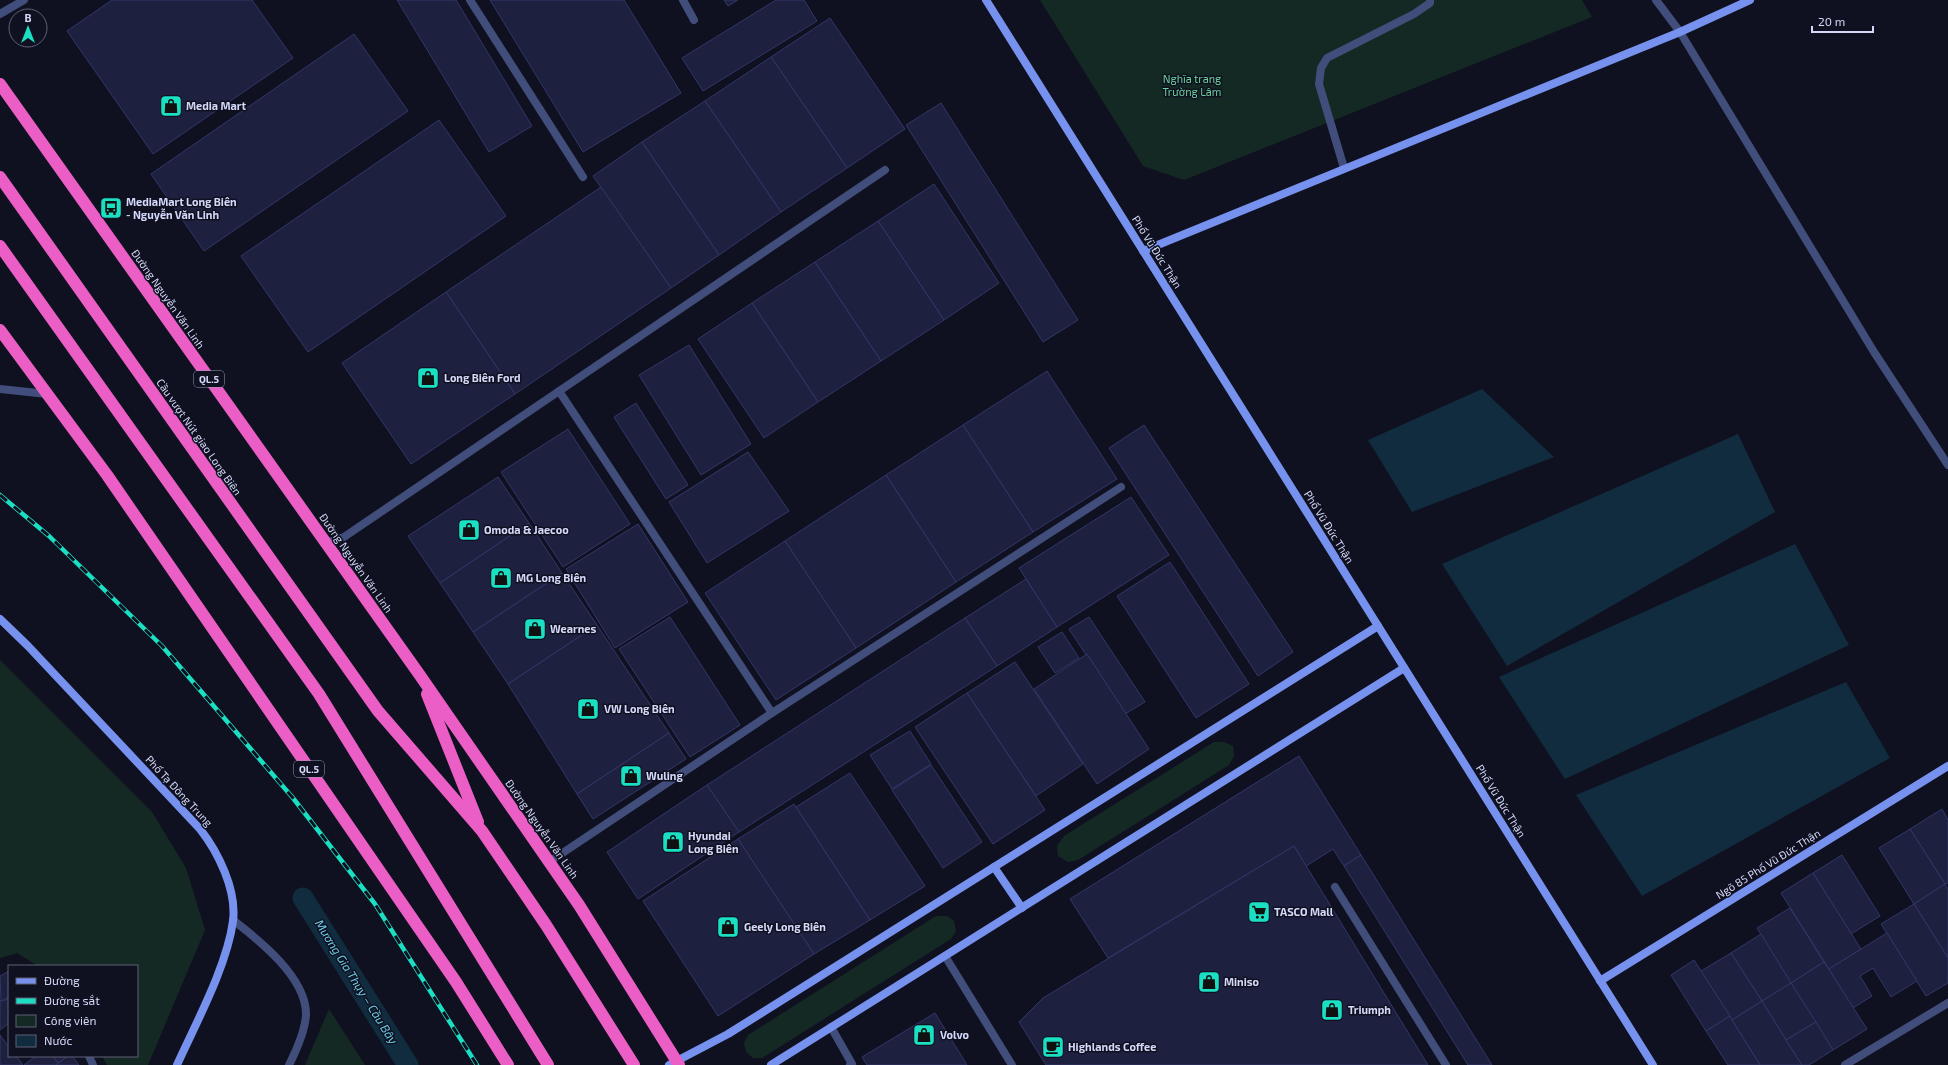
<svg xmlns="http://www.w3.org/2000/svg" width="1948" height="1065" font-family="'Exo 2',sans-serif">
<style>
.green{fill:#142923}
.water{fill:#112c3e}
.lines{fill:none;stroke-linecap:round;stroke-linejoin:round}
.canal{stroke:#112c3e;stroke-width:21}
.building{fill:#1e203f;stroke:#333668}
.lane{stroke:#414d7a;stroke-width:8}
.street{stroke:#414d7a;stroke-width:8}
.secondary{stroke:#7792ee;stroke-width:8}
.highway{stroke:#eb5ec5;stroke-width:12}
.rail-casing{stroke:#1bdfc2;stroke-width:4.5}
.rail{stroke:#101120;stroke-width:3;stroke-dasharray:9;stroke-linecap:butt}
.labels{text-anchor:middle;stroke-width:3;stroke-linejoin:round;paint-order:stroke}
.shield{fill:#101120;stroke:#999db9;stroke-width:1}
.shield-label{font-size:10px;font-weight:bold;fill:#d4d9fa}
.park-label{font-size:11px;fill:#69d19d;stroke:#101120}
.poi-label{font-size:11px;font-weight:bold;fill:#d4d9fa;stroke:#101120;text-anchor:start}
.street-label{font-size:11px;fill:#d4d9fa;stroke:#101120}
.water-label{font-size:12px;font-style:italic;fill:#6fd2ed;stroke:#101120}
</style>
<rect width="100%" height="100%" fill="#101120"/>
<g class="green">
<polygon points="1040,0 1582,0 1592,17 1184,180 1143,166"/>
<polygon points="0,660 152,812 186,868 205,930 148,1065 107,1065 102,1056 137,1056 137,966 38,966 17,953 0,958"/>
<polygon points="1214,742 1224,742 1233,746 1234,756 1229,765 1078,860 1068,862 1058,856 1057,846 1064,836"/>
<polygon points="936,916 947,916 954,921 956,931 951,939 762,1058 753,1058 746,1052 744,1043 748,1035"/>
<polygon points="329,1009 365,1065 305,1065"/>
</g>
<g class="water">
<polygon points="1482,389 1554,457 1412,512 1368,440"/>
<polygon points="1738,434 1775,512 1507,666 1442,564"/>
<polygon points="1795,544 1849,645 1565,779 1499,677"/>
<polygon points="1846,682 1890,758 1642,896 1576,795"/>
</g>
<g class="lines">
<polyline class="canal" points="303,898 408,1065"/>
</g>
<g class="building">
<polygon points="112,0 252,0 293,58 153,154 67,31"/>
<polygon points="397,0 456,0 532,126 489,152"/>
<polygon points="490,0 624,0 681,93 583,152"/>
<polygon points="724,0 738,0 728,6"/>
<polygon points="776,0 804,0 817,21 703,91 682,58"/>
<polygon points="830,18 905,129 847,168 771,57"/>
<polygon points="354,34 408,111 204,251 151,174"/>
<polygon points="771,57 847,168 781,212 705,101"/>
<polygon points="705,101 781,212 719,255 642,142"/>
<polygon points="941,103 1078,320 1043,342 906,125"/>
<polygon points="439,120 506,216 308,352 241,256"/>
<polygon points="642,142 719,255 671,288 593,176"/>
<polygon points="934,184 999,283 944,320 878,221"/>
<polygon points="601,187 671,288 515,394 446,292"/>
<polygon points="878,221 944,320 881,361 815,262"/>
<polygon points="815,262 881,361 818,402 752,303"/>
<polygon points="446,292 515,394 411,464 342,363"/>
<polygon points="752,303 818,402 764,438 698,339"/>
<polygon points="689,345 751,444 701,475 639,375"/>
<polygon points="1047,371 1117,479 1033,532 963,425"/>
<polygon points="636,403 688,485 666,499 614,417"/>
<polygon points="963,425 1033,532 956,582 886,475"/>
<polygon points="1144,425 1293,652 1258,676 1109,448"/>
<polygon points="568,429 630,524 563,567 501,472"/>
<polygon points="748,452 789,511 707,563 669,502"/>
<polygon points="886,475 956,582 856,648 785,541"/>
<polygon points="498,477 529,523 440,583 408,536"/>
<polygon points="1131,497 1169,555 1057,627 1019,568"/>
<polygon points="529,523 562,573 473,632 440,583"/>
<polygon points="638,524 688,602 615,648 566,569"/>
<polygon points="785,541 856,648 776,700 705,593"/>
<polygon points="1170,562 1249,684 1196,718 1117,596"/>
<polygon points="562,573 597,625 508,684 473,632"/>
<polygon points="1026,579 1057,627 997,666 965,618"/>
<polygon points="670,617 740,725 690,757 619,649"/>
<polygon points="1089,617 1145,702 1125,714 1069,629"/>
<polygon points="965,618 997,666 739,832 707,785"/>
<polygon points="597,625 669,733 577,794 508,684"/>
<polygon points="1062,632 1079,658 1055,673 1038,647"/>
<polygon points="1087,654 1149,749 1097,784 1034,689"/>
<polygon points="1015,662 1083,764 1036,796 967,693"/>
<polygon points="967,693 1045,810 993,844 915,727"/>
<polygon points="910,731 931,764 892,789 870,755"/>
<polygon points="669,733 686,759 593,819 577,794"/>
<polygon points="1299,756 1361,855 1344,866 1333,849 1306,866 1294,846 1108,958 1070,899"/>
<polygon points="931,765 982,842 943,868 892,790"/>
<polygon points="850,773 925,886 870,920 796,807"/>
<polygon points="707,785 739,832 638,899 607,852"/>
<polygon points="794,804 870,920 814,954 738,839"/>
<polygon points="1942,809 1948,820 1948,883 1945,884 1910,829"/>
<polygon points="1910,829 1945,884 1914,904 1879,848"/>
<polygon points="738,839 814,954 718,1016 643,901"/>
<polygon points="1294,846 1428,1065 1046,1065 1019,1022 1043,998"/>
<polygon points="1361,855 1492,1065 1468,1065 1344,866"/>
<polygon points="1842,855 1880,916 1851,934 1813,873"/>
<polygon points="1813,873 1861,949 1829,969 1781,893"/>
<polygon points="1945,884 1948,889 1948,958 1914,904"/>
<polygon points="1914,904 1948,958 1948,983 1926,996 1881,924"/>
<polygon points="1790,908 1824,962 1791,983 1757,928"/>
<polygon points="1887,933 1917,981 1891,997 1873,968 1860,976 1872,996 1853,1008 1829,969"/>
<polygon points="1761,934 1791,983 1762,1001 1731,953"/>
<polygon points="1731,953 1762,1001 1732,1020 1701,971"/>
<polygon points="1694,960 1730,1016 1706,1031 1671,975"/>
<polygon points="1824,962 1867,1029 1833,1050 1791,983"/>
<polygon points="9,971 9,997 1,1001 0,976"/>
<polygon points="1791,983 1816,1022 1786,1040 1762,1001"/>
<polygon points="9,999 9,1023 0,1030 0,1000 1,1001"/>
<polygon points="1762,1001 1786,1040 1802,1065 1760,1065 1732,1020"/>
<polygon points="935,1013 967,1065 867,1065 862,1057"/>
<polygon points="1730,1016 1732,1020 1760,1065 1728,1065 1706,1031"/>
<polygon points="1816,1022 1833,1050 1809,1065 1802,1065 1786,1040"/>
<polygon points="0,1035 9,1047 9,1056 16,1056 23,1065 0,1065"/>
<polygon points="36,1056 53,1056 58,1063 56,1065 24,1065"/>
<polygon points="53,1056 68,1056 58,1063"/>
<polygon points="68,1056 72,1056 79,1065 56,1065"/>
</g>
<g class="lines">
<g class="lane">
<polyline points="470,0 583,177"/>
<polyline points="683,0 694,20"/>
<polyline points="1344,168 1319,84 1321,68 1327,58 1414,14 1430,3 1430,0"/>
<polyline points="0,389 47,394"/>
<polyline points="559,391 772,713"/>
<polyline points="326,543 344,537 885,170"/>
<polyline points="549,862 772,713 1121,487"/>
<polyline points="1335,887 1446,1065"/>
<path d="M 233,920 C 259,940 307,978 306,1015 C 305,1031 296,1051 289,1065"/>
<polyline points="945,956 1012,1065"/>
<polyline points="831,1027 852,1064 850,1065"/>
</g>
<g class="street">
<polyline points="1656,0 1680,32 1874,352 1948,465"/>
<polyline points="0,14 24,0"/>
<polyline points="89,1056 93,1065"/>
<polyline points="1845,1065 1948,1003"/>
</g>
<g class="secondary">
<polyline points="986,0 1653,1065"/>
<polyline points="1143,251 1680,32 1750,0"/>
<path d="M 0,619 L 28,646 L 200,829 C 218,852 237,890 233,921 C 227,966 196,1023 177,1065"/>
<polyline points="994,867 1022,908"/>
<polyline points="1600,981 1948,766"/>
<polyline points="669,1065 728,1034 1378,626"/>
<polyline points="771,1065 1404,668"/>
</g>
<g class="highway">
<polyline points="0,84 419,674 579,905 679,1065"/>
<polyline points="0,177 378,711 482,831 546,925 634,1065"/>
<polyline points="0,246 319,694 548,1065"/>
<polyline points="0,330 107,475 456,982 508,1065"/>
<polyline points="427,694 478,822"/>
</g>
<g class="rail-casing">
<polyline id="rail" points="0,495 49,536 162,646 293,798 375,904 477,1065"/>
</g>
<use href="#rail" class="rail"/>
</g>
<defs>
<g id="shop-square" transform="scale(1.15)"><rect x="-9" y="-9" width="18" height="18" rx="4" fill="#1bdfc2" stroke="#101120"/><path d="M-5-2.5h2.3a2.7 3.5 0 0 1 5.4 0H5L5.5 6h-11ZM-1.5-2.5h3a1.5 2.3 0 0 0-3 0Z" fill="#111"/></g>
<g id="bus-square" transform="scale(1.15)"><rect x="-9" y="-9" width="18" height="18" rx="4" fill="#1bdfc2" stroke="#101120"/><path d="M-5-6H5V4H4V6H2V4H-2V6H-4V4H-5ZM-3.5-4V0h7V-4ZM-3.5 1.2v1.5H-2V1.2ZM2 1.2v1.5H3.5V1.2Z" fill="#111"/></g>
<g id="supermarket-square" transform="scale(1.15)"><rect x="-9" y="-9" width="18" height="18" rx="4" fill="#1bdfc2" stroke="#101120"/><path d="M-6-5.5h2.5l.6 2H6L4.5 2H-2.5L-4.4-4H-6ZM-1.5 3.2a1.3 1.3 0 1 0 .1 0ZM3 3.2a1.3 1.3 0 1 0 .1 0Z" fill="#111"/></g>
<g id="cafe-square" transform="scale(1.15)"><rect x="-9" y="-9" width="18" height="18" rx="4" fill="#1bdfc2" stroke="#101120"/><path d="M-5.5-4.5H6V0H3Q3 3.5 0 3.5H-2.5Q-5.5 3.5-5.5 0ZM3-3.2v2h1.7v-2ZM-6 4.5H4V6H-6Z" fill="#111"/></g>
</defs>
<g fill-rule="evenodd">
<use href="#shop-square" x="171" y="106"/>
<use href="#bus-square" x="111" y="208"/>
<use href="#shop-square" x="428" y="378"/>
<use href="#shop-square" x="469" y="530"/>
<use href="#shop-square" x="501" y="578"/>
<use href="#shop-square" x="535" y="629"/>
<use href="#shop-square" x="588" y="709"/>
<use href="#shop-square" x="631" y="776"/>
<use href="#shop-square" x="673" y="842"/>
<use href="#supermarket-square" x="1259" y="912"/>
<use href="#shop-square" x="728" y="927"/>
<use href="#shop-square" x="1209" y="982"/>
<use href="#shop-square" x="1332" y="1010"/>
<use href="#shop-square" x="924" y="1035"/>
<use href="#cafe-square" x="1053" y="1047"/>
</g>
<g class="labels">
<g class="shield">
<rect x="194" y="371" width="30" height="16" rx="3"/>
<rect x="294" y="761" width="30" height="16" rx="3"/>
</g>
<g class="shield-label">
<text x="209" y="383">QL.5</text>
<text x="309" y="773">QL.5</text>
</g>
<g class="park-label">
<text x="1192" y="83">Nghĩa trang<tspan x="1192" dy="13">Trường Lâm</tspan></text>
</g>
<g class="poi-label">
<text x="186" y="110">Media Mart</text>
<text x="126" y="206">MediaMart Long Biên<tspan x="126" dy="13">- Nguyễn Văn Linh</tspan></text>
<text x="444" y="382">Long Biên Ford</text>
<text x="484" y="534">Omoda &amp; Jaecoo</text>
<text x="516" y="582">MG Long Biên</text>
<text x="550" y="633">Wearnes</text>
<text x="604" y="713">VW Long Biên</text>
<text x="646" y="780">Wuling</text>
<text x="688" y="840">Hyundai<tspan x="688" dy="13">Long Biên</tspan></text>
<text x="1274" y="916">TASCO Mall</text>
<text x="744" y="931">Geely Long Biên</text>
<text x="1224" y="986">Miniso</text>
<text x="1348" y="1014">Triumph</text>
<text x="940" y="1039">Volvo</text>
<text x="1068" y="1051">Highlands Coffee</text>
</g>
<g class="street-label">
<text transform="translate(1157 252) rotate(58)" y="4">Phố Vũ Đức Thận</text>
<text transform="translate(168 299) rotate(55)" y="4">Đường Nguyễn Văn Linh</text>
<text transform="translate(199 437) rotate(55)" y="4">Cầu vượt Nút giao Long Biên</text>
<text transform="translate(1329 527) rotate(58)" y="4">Phố Vũ Đức Thận</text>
<text transform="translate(356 563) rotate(55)" y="4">Đường Nguyễn Văn Linh</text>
<text transform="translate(179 791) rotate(47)" y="4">Phố Tạ Đông Trung</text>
<text transform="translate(1501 801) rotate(58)" y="4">Phố Vũ Đức Thận</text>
<text transform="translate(542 829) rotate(55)" y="4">Đường Nguyễn Văn Linh</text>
<text transform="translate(1768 864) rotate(-32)" y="4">Ngõ 85 Phố Vũ Đức Thận</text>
</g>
<g class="water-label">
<text transform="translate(356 982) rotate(58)" y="4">Mương Gia Thụy – Cầu Bây</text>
</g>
</g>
<rect x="8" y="965" width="130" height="92" fill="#101120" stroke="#5e6177"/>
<rect x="16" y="978" width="20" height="6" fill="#7792ee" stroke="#5e6177"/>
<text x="44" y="985" font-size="12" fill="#d4d9fa">Đường</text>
<rect x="16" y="998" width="20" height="6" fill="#1bdfc2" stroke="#5e6177"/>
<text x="44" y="1005" font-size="12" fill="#d4d9fa">Đường sắt</text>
<rect x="16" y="1015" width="20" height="12" fill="#142923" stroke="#5e6177"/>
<text x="44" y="1025" font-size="12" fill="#d4d9fa">Công viên</text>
<rect x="16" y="1035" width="20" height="12" fill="#112c3e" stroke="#5e6177"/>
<text x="44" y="1045" font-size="12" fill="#d4d9fa">Nước</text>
<g transform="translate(28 28)"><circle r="19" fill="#101120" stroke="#5e6177"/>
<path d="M0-3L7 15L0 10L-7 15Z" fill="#1bdfc2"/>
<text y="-6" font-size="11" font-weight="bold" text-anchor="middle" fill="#d4d9fa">B</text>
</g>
<path d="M1812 26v6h61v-6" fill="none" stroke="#d4d9fa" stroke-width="2"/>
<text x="1818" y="26" font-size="12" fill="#d4d9fa" stroke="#101120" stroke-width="3" paint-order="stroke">20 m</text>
</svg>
